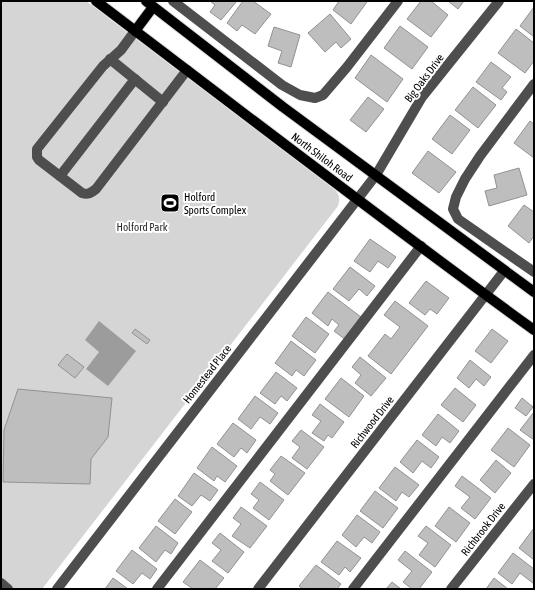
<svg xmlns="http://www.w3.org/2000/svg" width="535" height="590" font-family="'Asap Condensed',sans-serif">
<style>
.green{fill:#d5d5d5}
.water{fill:#9c9c9c}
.building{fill:#bebebe;stroke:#929292}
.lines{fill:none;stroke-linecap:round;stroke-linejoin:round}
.major-casing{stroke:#dbdbdb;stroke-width:12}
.minor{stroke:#4e4e4e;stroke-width:10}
.major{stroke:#000;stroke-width:10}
.labels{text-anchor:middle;stroke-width:4;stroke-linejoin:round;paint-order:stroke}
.street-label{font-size:11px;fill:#000;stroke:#fff}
.poi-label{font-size:11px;fill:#000;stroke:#fff;text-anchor:start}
.park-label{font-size:11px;fill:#2c2c2c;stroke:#fff}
</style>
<rect width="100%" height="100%" fill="#fff"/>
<path class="green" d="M 1,1 L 86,1 L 335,190 C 340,196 340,199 338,206 L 42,589 L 1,589 Z"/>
<polygon class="water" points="99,321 136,351 108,386 86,369 99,352 85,340"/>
<g class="building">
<polygon points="210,1 237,1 221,20 210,12 215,5"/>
<polygon points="243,1 253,1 271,14 255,34 242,25 237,31 227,23"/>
<polygon points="339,1 366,1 367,2 351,24 333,10"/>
<polygon points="421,1 431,1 448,15 431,37 407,19"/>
<polygon points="448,1 464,1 458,9"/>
<polygon points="534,7 534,37 520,26"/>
<polygon points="330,14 351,39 341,48 336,42 325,52 308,33"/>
<polygon points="400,26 428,47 412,69 384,48"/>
<polygon points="274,27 300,35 291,67 278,63 282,51 268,46"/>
<polygon points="516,29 534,43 534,61 525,73 498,53"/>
<polygon points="371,55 403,79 387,102 355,78"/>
<polygon points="491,62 511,77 502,88 507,92 501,100 476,82"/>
<polygon points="473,87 496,105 478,128 455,110"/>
<polygon points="368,97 384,109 366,132 350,120"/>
<polygon points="450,115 470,130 452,154 432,139"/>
<polygon points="530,121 534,124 534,158 514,143"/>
<polygon points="428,151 456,172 439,193 412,173"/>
<polygon points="519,168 527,195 489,206 485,191 497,188 494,175"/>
<polygon points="524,205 534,212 534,236 529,243 508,226"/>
<polygon points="370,239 396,257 388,268 378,261 370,272 354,261"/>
<polygon points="350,267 375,286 367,296 359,289 349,301 333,289"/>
<polygon points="426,281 449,298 437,314 430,309 425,315 409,303"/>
<polygon points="328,292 361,317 346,340 334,331 339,325 332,319 328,326 312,313"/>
<polygon points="395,301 428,326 391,374 368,356 385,334 391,339 400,327 384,315"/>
<polygon points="306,317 329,334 315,353 292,336"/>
<polygon points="135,329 150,340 147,344 132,333"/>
<polygon points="492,329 508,341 491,363 475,351"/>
<polygon points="291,341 316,360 304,376 296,370 292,376 275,363"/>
<polygon points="67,354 84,367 75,378 58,365"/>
<polygon points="360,357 386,378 371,396 355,383 361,375 352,367"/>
<polygon points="470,360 491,377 484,386 476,379 469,388 457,378"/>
<polygon points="276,372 297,388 287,401 281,396 275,404 260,393"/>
<polygon points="341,378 364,396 349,417 325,399"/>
<polygon points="455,388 476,405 463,422 441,405"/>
<polygon points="18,389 112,398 108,437 91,459 90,484 3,482 4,430"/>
<polygon points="255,396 278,413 270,424 260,417 251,429 238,419"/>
<polygon points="522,398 533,407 526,416 515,408"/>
<polygon points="320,404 344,422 332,438 328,435 324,441 312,433 321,421 312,415"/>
<polygon points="534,412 534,440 520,430"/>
<polygon points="438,414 459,431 450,443 442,437 436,446 422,435"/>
<polygon points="233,423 256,440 247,453 241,448 234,457 217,444"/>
<polygon points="508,428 530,445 514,467 491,450"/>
<polygon points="301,430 324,447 307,469 292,458 300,447 292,441"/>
<polygon points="417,440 439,457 431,468 422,461 413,473 400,462"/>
<polygon points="212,447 237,466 225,482 217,476 214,481 197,468"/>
<polygon points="281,456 305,473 288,495 270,481 275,474 270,470"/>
<polygon points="496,460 511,473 495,493 480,480"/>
<polygon points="395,467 419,485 409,497 402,492 396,501 379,488"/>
<polygon points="194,473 218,490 210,501 201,495 192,506 178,496"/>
<polygon points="462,476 491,498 475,519 461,508 470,497 455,486"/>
<polygon points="260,482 284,500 269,520 253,508 259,500 251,494"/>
<polygon points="375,491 398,508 383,528 360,511"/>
<polygon points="175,499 192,512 175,534 158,521"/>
<polygon points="241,507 267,526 250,548 232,536 241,524 233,518"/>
<polygon points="449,507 470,523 456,542 435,526"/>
<polygon points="357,515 380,532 372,543 364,537 356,547 342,535"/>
<polygon points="156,526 178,543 171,554 165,550 156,562 139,548"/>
<polygon points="426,526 451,545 435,567 419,555 428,543 418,536"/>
<polygon points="534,528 534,560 519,548"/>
<polygon points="220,533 244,552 228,573 212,561 221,550 212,543"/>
<polygon points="337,541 361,558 350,572 345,567 339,575 321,562"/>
<polygon points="132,550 157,569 150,579 142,573 133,584 116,571"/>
<polygon points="405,551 432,572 419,589 412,589 403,582 412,571 398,560"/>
<polygon points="513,553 534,569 534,584 520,573 512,584 498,573"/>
<polygon points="200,560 224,578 215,589 193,589 183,582"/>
<polygon points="316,565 341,584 337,589 326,589 324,588 324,589 303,589 299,586"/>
<polygon points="113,578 128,589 105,589"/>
<polygon points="494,578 508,589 486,589"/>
<polygon points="392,582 401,589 386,589"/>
</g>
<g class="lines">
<g class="major-casing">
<g id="major">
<path d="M 96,1 C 241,111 386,223 534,330"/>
<polyline points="146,1 283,107 534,292"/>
<polyline points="135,31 153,7"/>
</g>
</g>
<g class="minor">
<polyline points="173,1 282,85 300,95 315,98 323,95 347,67 398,1"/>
<path d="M 135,31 L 121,50 L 103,66 L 37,149 L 37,157 L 39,160 L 82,193 C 88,195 91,193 96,189 L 187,70"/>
<polyline points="110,59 163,102"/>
<polyline points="534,84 480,156 465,179 456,197 453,209 458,219 534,272"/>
<polyline points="60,176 135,79"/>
<polyline points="1,583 8,589"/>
<polyline points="57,589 376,175 422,97 499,1"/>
<polyline points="157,589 421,246"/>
<polyline points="258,589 504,271"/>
<polyline points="353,589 534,355"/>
<polyline points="451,589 534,484"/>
</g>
<use href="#major" class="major"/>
</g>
<defs>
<g id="stadium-square" transform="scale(1)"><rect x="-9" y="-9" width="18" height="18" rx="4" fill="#000" stroke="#fff"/><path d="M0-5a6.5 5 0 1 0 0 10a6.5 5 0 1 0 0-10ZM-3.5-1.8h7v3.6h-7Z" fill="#fff"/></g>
</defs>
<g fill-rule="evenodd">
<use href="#stadium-square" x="170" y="203"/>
</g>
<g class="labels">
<g class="street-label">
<text transform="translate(424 78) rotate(-53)" y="4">Big Oaks Drive</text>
<text transform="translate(322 157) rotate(37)" y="4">North Shiloh Road</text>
<text transform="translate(207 374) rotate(-52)" y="4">Homestead Place</text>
<text transform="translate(372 422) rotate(-52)" y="4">Richwood Drive</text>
<text transform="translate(483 529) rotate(-52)" y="4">Richbrook Drive</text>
</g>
<g class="poi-label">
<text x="184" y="201">Holford<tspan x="184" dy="13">Sports Complex</tspan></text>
</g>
<g class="park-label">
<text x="142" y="231">Holford Park</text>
</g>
</g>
<rect width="535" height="590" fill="none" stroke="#000000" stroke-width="4"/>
</svg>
